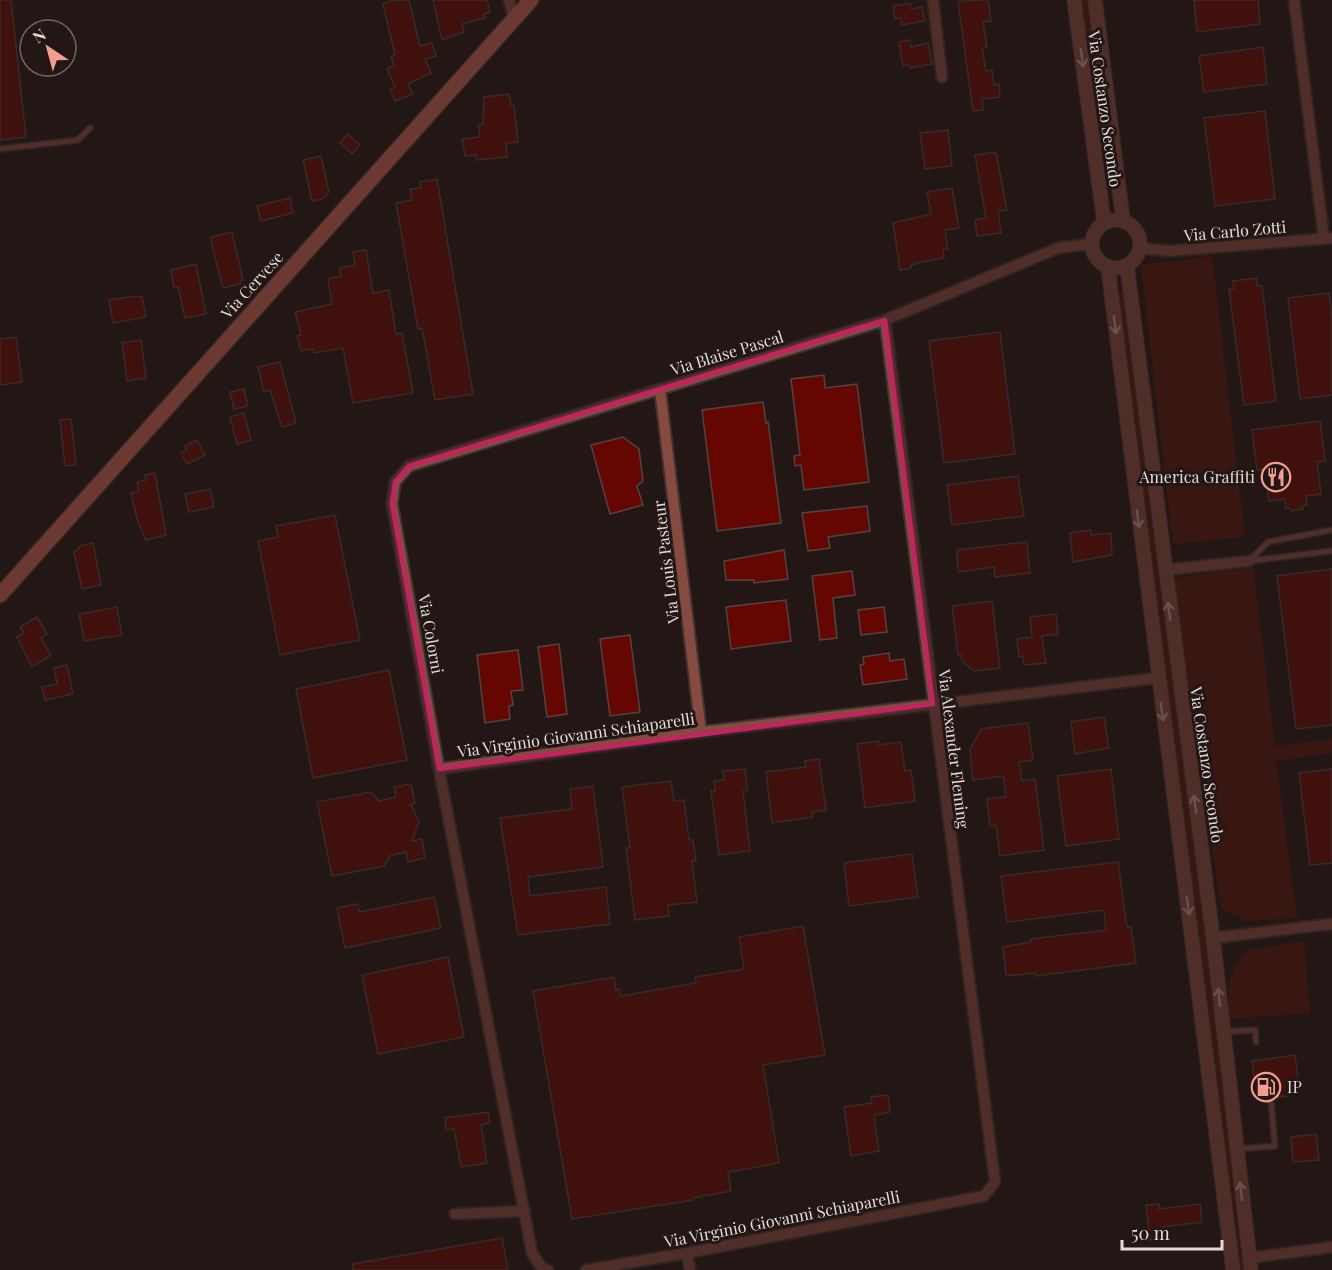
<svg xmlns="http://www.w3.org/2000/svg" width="1332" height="1270" font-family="'Playfair Display',serif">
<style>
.green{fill:#53170f}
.building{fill:#650700;stroke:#514441;stroke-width:1.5}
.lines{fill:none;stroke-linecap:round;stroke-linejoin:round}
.service-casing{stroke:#3e3230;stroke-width:8}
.minor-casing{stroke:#3e3230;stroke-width:14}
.tertiary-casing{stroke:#3e3230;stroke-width:16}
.secondary-casing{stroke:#3e3230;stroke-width:18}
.service{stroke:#864a40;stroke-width:5}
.minor{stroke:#864a40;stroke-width:10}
.tertiary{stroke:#864a40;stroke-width:14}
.secondary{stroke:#c46354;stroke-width:15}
.oneway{stroke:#b99a94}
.marked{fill:none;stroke:#c42261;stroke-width:4.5;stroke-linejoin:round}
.labels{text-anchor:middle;stroke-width:6;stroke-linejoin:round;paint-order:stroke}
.street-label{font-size:16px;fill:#e3dbd9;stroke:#231715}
.poi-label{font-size:16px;fill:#e3dbd9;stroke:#231715;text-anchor:end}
</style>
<rect width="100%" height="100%" fill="#231715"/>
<g class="green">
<polygon points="1082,0 1089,0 1113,189 1105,190"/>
<polygon points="1212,256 1245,537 1173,544 1141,265"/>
<polygon points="1125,290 1246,1270 1239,1270 1118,291"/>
<polygon points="1253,568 1275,746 1332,739 1332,753 1276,761 1297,918 1247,921 1221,908 1173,578"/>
<path d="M 1304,941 L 1310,1013 L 1230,1019 C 1227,988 1227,975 1247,950 Z"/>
</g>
<g class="building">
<polygon points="0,0 11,0 26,137 0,140"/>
<polygon points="393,0 409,0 420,46 432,43 436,56 425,59 431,73 408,84 413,94 395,101 390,89 395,87 387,69 394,66 391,56 395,55 383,4"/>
<polygon points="433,0 487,0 490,12 484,14 485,18 462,24 464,32 442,40"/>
<polygon points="975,0 988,0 991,21 983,22 987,47 982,48 986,71 992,70 994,85 999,84 1000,97 982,99 983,110 973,111 958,2"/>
<polygon points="1194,0 1258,0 1260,24 1197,32"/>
<polygon points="910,3 911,9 922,7 925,21 902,25 901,18 895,19 893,6"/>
<polygon points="910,40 911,47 928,43 932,64 910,68 909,64 903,66 899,42"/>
<polygon points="1263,47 1267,84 1204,92 1199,56"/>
<polygon points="509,94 511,105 514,105 518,142 506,143 507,157 477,160 476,155 465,156 462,139 480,137 478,125 483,124 484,97"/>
<polygon points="1265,111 1275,199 1215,206 1204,118"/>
<polygon points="948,130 952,166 925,169 920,133"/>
<polygon points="348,134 360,145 352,154 340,143"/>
<polygon points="996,152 1007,210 998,211 1001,233 977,236 975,220 986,218 975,155"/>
<polygon points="321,156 329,192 322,199 312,201 303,160"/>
<polygon points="437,179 473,394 435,400 422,328 418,329 396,203 412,200 410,189 421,188 420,182"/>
<polygon points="952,188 959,228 945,230 948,249 943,250 944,258 921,262 911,265 911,268 900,270 893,223 931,214 927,192"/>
<polygon points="290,198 293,213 261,221 257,206"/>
<polygon points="232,232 243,280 240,280 240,284 223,288 211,242 212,237"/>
<polygon points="366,250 373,293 389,290 396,334 402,333 413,393 353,403 343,348 314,353 313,349 301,351 297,336 301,335 295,312 332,304 328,279 341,276 340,268 355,265 353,252"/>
<polygon points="196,264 206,314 185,318 178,287 174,288 171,270"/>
<polygon points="1257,278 1257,286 1262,286 1276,401 1244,405 1229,289 1234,289 1233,281"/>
<polygon points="1329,293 1332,320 1332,395 1300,399 1288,298"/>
<polygon points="136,296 142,297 146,317 113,323 109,300"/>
<polygon points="1000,332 1015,454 944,463 929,341"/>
<polygon points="16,337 22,382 0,385 0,339"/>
<polygon points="141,340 146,378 127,381 122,343"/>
<polygon points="280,362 296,423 282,427 270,390 264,392 258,367"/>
<polygon points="824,375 825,388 857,384 869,482 804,490 801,465 795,466 794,456 800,455 791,379"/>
<polygon points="244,389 248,406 234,409 230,392"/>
<polygon points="763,402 766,423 768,422 781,523 717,531 702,410"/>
<polygon points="244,413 251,440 237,444 230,417"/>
<polygon points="71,419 76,465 65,466 60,420"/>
<polygon points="1320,421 1325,461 1317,462 1321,494 1306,496 1307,505 1302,506 1303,509 1291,511 1290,508 1286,508 1285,499 1269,501 1265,469 1257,470 1252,430"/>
<polygon points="623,437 639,449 643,481 637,486 643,505 610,514 591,445"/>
<polygon points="197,440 205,455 187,464 181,453 187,450 185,446"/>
<polygon points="155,473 166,535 146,540 137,519 131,493 139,491 137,482 146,480 145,475"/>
<polygon points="1018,476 1024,516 952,525 947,485"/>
<polygon points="210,489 214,507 189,512 185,494"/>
<polygon points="867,506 870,531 828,537 830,548 808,551 802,513"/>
<polygon points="335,515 360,640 280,655 258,541 278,537 276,526"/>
<polygon points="1091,530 1091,535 1111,533 1112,555 1073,562 1070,533"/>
<polygon points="1027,542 1030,573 995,577 994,567 958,572 957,550"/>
<polygon points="93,543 101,585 82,589 74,552 82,545"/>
<polygon points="784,550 788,579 754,583 754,580 726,580 724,561"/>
<polygon points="1332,569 1332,725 1296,729 1277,576"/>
<polygon points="852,571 855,595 833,598 837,638 820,640 812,576"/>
<polygon points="786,600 791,641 731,649 726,607"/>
<polygon points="992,601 1000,668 974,671 962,661 961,655 958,655 952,606"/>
<polygon points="117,607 122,635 84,641 79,614"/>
<polygon points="884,607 887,632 861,635 858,610"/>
<polygon points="1056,614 1058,634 1042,636 1046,663 1024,665 1023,656 1019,657 1017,639 1032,637 1030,617"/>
<polygon points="37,617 47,634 41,638 51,655 32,667 17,637 24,633 20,627"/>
<polygon points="630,635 640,712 610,716 600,639"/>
<polygon points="559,644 567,714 547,717 538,647"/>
<polygon points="518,650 523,690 511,691 513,705 509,706 510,719 485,723 477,655"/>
<polygon points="889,653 890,661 904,659 907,679 863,685 860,665 864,664 863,657"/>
<polygon points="67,665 73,694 45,700 42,687 57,684 54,668"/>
<polygon points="389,670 407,760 313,778 296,689"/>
<polygon points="1104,717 1109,748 1075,754 1071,722"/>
<polygon points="1028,723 1033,760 1019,762 1022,781 1035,779 1044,850 1000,856 996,825 990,826 987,799 1006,797 1003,776 973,780 970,750 981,729"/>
<polygon points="879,741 879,745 901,742 905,771 911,770 915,801 865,808 857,744"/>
<polygon points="819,759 826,810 812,812 813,817 772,823 766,772 806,767 805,761"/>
<polygon points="745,769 747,790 743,791 750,851 719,855 711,791 715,791 714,781 724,780 723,771"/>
<polygon points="1111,769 1119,839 1066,846 1057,776"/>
<polygon points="1332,769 1332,863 1310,865 1299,773"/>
<polygon points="671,781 674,801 684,800 689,840 693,840 696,861 692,861 697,902 668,905 669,916 635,920 626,848 630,848 622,787"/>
<polygon points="411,784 415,803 411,804 419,822 412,841 422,839 425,858 408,862 406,852 390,856 384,866 332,876 317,802 371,792 379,801 396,797 394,787"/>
<polygon points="593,786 603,867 528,877 530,896 606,887 610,924 518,935 500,818 572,809 570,789"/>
<polygon points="912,854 918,897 849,906 844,863"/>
<polygon points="1118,862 1127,927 1131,927 1136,963 1035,976 1035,973 1006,976 1003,947 1031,942 1031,939 1106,930 1104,910 1007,922 1001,876"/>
<polygon points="434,897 441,928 345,948 337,908 358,904 359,912"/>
<polygon points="803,926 825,1055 763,1065 779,1163 728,1172 731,1191 693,1198 693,1200 572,1219 533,991 614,977 616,990 619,989 621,996 696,983 695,977 744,969 739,937"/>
<polygon points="448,957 464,1037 378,1054 362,975"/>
<polygon points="1295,1055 1300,1094 1257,1100 1252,1061"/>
<polygon points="888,1095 890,1112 874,1115 879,1151 851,1156 844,1107 872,1103 871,1097"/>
<polygon points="488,1112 490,1123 481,1125 487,1163 461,1167 454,1129 446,1130 445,1118"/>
<polygon points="1316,1134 1319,1160 1293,1162 1291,1137"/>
<polygon points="1159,1204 1159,1209 1200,1204 1202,1222 1161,1227 1162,1239 1150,1240 1146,1205"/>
<polygon points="502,1238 508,1270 353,1270 353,1264"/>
</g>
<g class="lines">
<g class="service-casing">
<g id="service">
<polyline points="0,149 78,140 90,128"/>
<polyline points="1249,561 1268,542 1332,530"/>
<polyline points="1249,561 1332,551"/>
<polyline points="1224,1032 1255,1030 1256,1042"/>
<polyline points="1237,1149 1275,1146 1271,1101"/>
</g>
</g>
<g class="minor-casing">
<g id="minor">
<polyline points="509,0 514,19"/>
<polyline points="933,0 942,77"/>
<polyline points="1294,0 1324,239"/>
<polyline points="1140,248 1169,251 1332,238"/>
<polyline points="660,389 701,732"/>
<polyline points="1164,570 1249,561"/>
<polyline points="439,769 392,504 395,482 409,466 885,320 1058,248 1091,244"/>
<polyline points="1213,938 1332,924"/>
<polyline points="455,1214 525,1211"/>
<polyline points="687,1253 690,1270"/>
<polyline points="1249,1258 1332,1247"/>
<polyline points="548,1270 542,1268 532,1253 439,769 701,732 1157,678"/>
<polyline points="586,1270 687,1253 984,1196 995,1182 885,320"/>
</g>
</g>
<g class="tertiary-casing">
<g id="tertiary">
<polyline points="1074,0 1104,222"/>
<polyline points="1095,0 1123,220"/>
<circle cx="1116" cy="244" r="24"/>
<polyline points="1127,266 1213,938 1251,1270"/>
<polyline points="1108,267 1233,1270"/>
</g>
</g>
<g class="secondary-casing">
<polyline id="secondary" points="0,595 531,0"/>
</g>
<use href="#service" class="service"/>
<use href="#minor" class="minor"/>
<use href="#tertiary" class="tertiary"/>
<use href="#secondary" class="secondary"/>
</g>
<defs><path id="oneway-shaft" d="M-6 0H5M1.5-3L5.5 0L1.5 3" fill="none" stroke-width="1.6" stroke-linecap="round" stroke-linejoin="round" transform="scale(1.5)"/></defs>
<g class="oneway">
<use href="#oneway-shaft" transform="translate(1082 58) rotate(82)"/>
<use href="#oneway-shaft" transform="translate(1115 325) rotate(83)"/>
<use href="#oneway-shaft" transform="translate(1138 519) rotate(83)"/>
<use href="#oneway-shaft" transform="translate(1169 611) rotate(-97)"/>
<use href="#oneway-shaft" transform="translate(1162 712) rotate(82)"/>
<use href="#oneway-shaft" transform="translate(1195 804) rotate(-98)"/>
<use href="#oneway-shaft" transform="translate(1188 906) rotate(82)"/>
<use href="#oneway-shaft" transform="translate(1219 997) rotate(-96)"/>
<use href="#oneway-shaft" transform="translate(1241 1191) rotate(-97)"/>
</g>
<path d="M0 0H1332V1270H0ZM 885,320 L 933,704 L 439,769 L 392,504 L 395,482 L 409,466 Z" fill="#231715" fill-opacity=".55" fill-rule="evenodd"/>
<path class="marked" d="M 885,320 L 933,704 L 439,769 L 392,504 L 395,482 L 409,466 Z"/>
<defs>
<g id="restaurant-ring" transform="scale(1.5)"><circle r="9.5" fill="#231715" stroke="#f49d8d" stroke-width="1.5"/><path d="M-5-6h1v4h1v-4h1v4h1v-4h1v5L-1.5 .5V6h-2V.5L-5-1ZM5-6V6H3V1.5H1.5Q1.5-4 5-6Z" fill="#f49d8d"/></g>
<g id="fuel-ring" transform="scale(1.5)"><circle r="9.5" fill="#231715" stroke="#f49d8d" stroke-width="1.5"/><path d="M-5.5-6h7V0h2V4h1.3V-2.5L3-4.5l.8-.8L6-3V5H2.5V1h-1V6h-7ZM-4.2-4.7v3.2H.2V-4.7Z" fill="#f49d8d"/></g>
</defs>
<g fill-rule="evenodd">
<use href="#restaurant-ring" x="1276" y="477"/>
<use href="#fuel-ring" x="1266" y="1087"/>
</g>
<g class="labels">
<g class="street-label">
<text transform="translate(1105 109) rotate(82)" y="6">Via Costanzo Secondo</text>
<text transform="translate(1235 231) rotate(-5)" y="6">Via Carlo Zotti</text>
<text transform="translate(252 285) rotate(-48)" y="6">Via Cervese</text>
<text transform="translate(727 353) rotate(-17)" y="6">Via Blaise Pascal</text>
<text transform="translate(666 562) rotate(-97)" y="6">Via Louis Pasteur</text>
<text transform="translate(431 634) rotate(80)" y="6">Via Colorni</text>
<text transform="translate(576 735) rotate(-8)" y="6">Via Virginio Giovanni Schiaparelli</text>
<text transform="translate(954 749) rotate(83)" y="6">Via Alexander Fleming</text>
<text transform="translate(1207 765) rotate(82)" y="6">Via Costanzo Secondo</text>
<text transform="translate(782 1219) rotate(-11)" y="6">Via Virginio Giovanni Schiaparelli</text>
</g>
<g class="poi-label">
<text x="1255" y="483">America Graffiti</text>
<text x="1287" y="1093" text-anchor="start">IP</text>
</g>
</g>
<g transform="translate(48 48) rotate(324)"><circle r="28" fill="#231715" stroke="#706563" stroke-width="1.5"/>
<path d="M0-4.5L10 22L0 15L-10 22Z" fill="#f49d8d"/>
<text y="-9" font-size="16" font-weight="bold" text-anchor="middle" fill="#e3dbd9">N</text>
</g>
<path d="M1122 1240v9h100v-9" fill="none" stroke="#e3dbd9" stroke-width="3"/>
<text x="1131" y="1240" font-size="18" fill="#e3dbd9" stroke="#231715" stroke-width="4.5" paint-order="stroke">50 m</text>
</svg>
